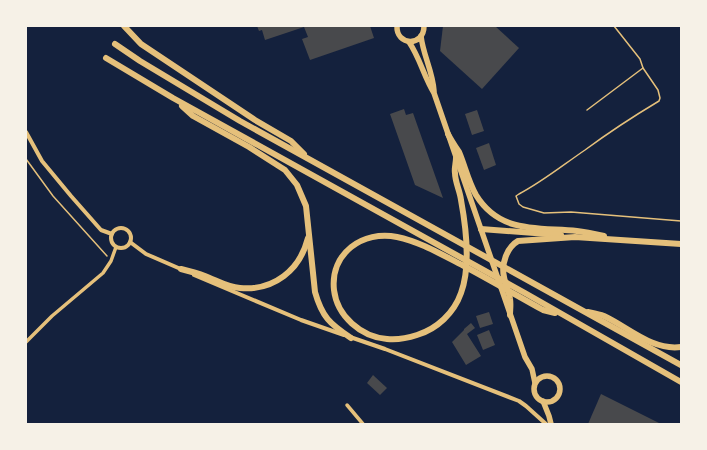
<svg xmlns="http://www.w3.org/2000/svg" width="707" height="450" font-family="Ubuntu,sans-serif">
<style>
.building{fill:#48494c}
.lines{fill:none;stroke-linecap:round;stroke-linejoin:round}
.path{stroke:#e5c07b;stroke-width:1.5}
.minor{stroke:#e5c07b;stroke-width:3.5}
.tertiary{stroke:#e5c07b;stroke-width:4}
.primary{stroke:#e5c07b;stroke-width:5.5}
.motorway{stroke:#e5c07b;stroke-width:6}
</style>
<rect width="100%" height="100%" fill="#14213d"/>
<g class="building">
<polygon points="257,26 370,26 374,38 310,60 302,39 308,37 304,27 265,40 262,30 259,31"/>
<polygon points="443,26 495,26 519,48 482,89 440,51"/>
<polygon points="404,109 406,115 413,113 443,198 415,185 390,114"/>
<polygon points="477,110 484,131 472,135 465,114"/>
<polygon points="489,143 496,165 484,170 476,148"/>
<polygon points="489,312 493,324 480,328 476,316"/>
<polygon points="471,323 475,328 467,334 481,356 466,365 452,342 464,330 464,329"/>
<polygon points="489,330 495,345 483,350 477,335"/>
<polygon points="373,375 387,388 380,395 367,383"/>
<polygon points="601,394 661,424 588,424"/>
</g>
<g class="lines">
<g class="path">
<path d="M 614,26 L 640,59 L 643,68 L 658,90 L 660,98 L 659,101 C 634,116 608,133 585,150 C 563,165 542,182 519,194 L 516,196 L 519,204 L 523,207 L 544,213 L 571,212 L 681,221"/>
<polyline points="587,110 643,68"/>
<polyline points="26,159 53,196 107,256"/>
</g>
<g class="minor">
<polyline points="26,342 52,316 103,273 111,261 116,247"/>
<polyline points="347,405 363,424"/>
</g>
<g class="tertiary">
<polyline points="26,132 42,161 71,196 101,230 112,234"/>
<circle cx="121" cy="238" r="10"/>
<polyline points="130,242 146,254 183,270"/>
<polyline points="194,275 301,320 344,335"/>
<polyline points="350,337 385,349 519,401 526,406 546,424"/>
</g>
<g class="primary">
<path d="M 397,26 C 396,46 424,47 424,26"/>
<path d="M 421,36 C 423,55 433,72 434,91"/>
<path d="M 409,42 C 420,58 424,77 434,93 L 525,357 L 532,369 L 535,383"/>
<circle cx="547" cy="389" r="13"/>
<polyline points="543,401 549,416 551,424"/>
</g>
<g class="motorway">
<polyline points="124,26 141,44 255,120 291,141 304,154"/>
<polyline points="115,44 140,61 240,121 681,365"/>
<polyline points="106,58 173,98 525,293 681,382"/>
<path d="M 182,106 L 193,116 L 249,147 L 285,170 L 297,185 L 306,206 L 315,292 C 322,317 330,324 351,338"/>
<path d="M 448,134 C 451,140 455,146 459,152 C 465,166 468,181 476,195 C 500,234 538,227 577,231 C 586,232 595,234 604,236"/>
<path d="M 456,158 C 456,163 454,169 455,173 C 455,182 460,191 461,200 C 466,227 471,266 461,293 C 454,313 437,329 417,335 C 408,338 397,340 387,339 C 361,337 337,316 334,290 C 330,253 363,230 397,237 C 421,242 442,255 464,266 C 490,280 516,295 543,310 L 555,313"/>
<polyline points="481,229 561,235"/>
<path d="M 181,269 C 189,271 197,273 205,276 C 216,280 227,287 240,288 C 274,291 300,270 308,238"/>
<path d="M 588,312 C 593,313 599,314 604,316 C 628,327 652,351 681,347"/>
<path d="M 510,315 C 510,310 511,304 510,299 C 509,291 505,284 504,277 C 501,264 507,247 518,241 L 575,237 L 681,244"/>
</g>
</g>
<rect width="707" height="450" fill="none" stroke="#f6f1e7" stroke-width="54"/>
</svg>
